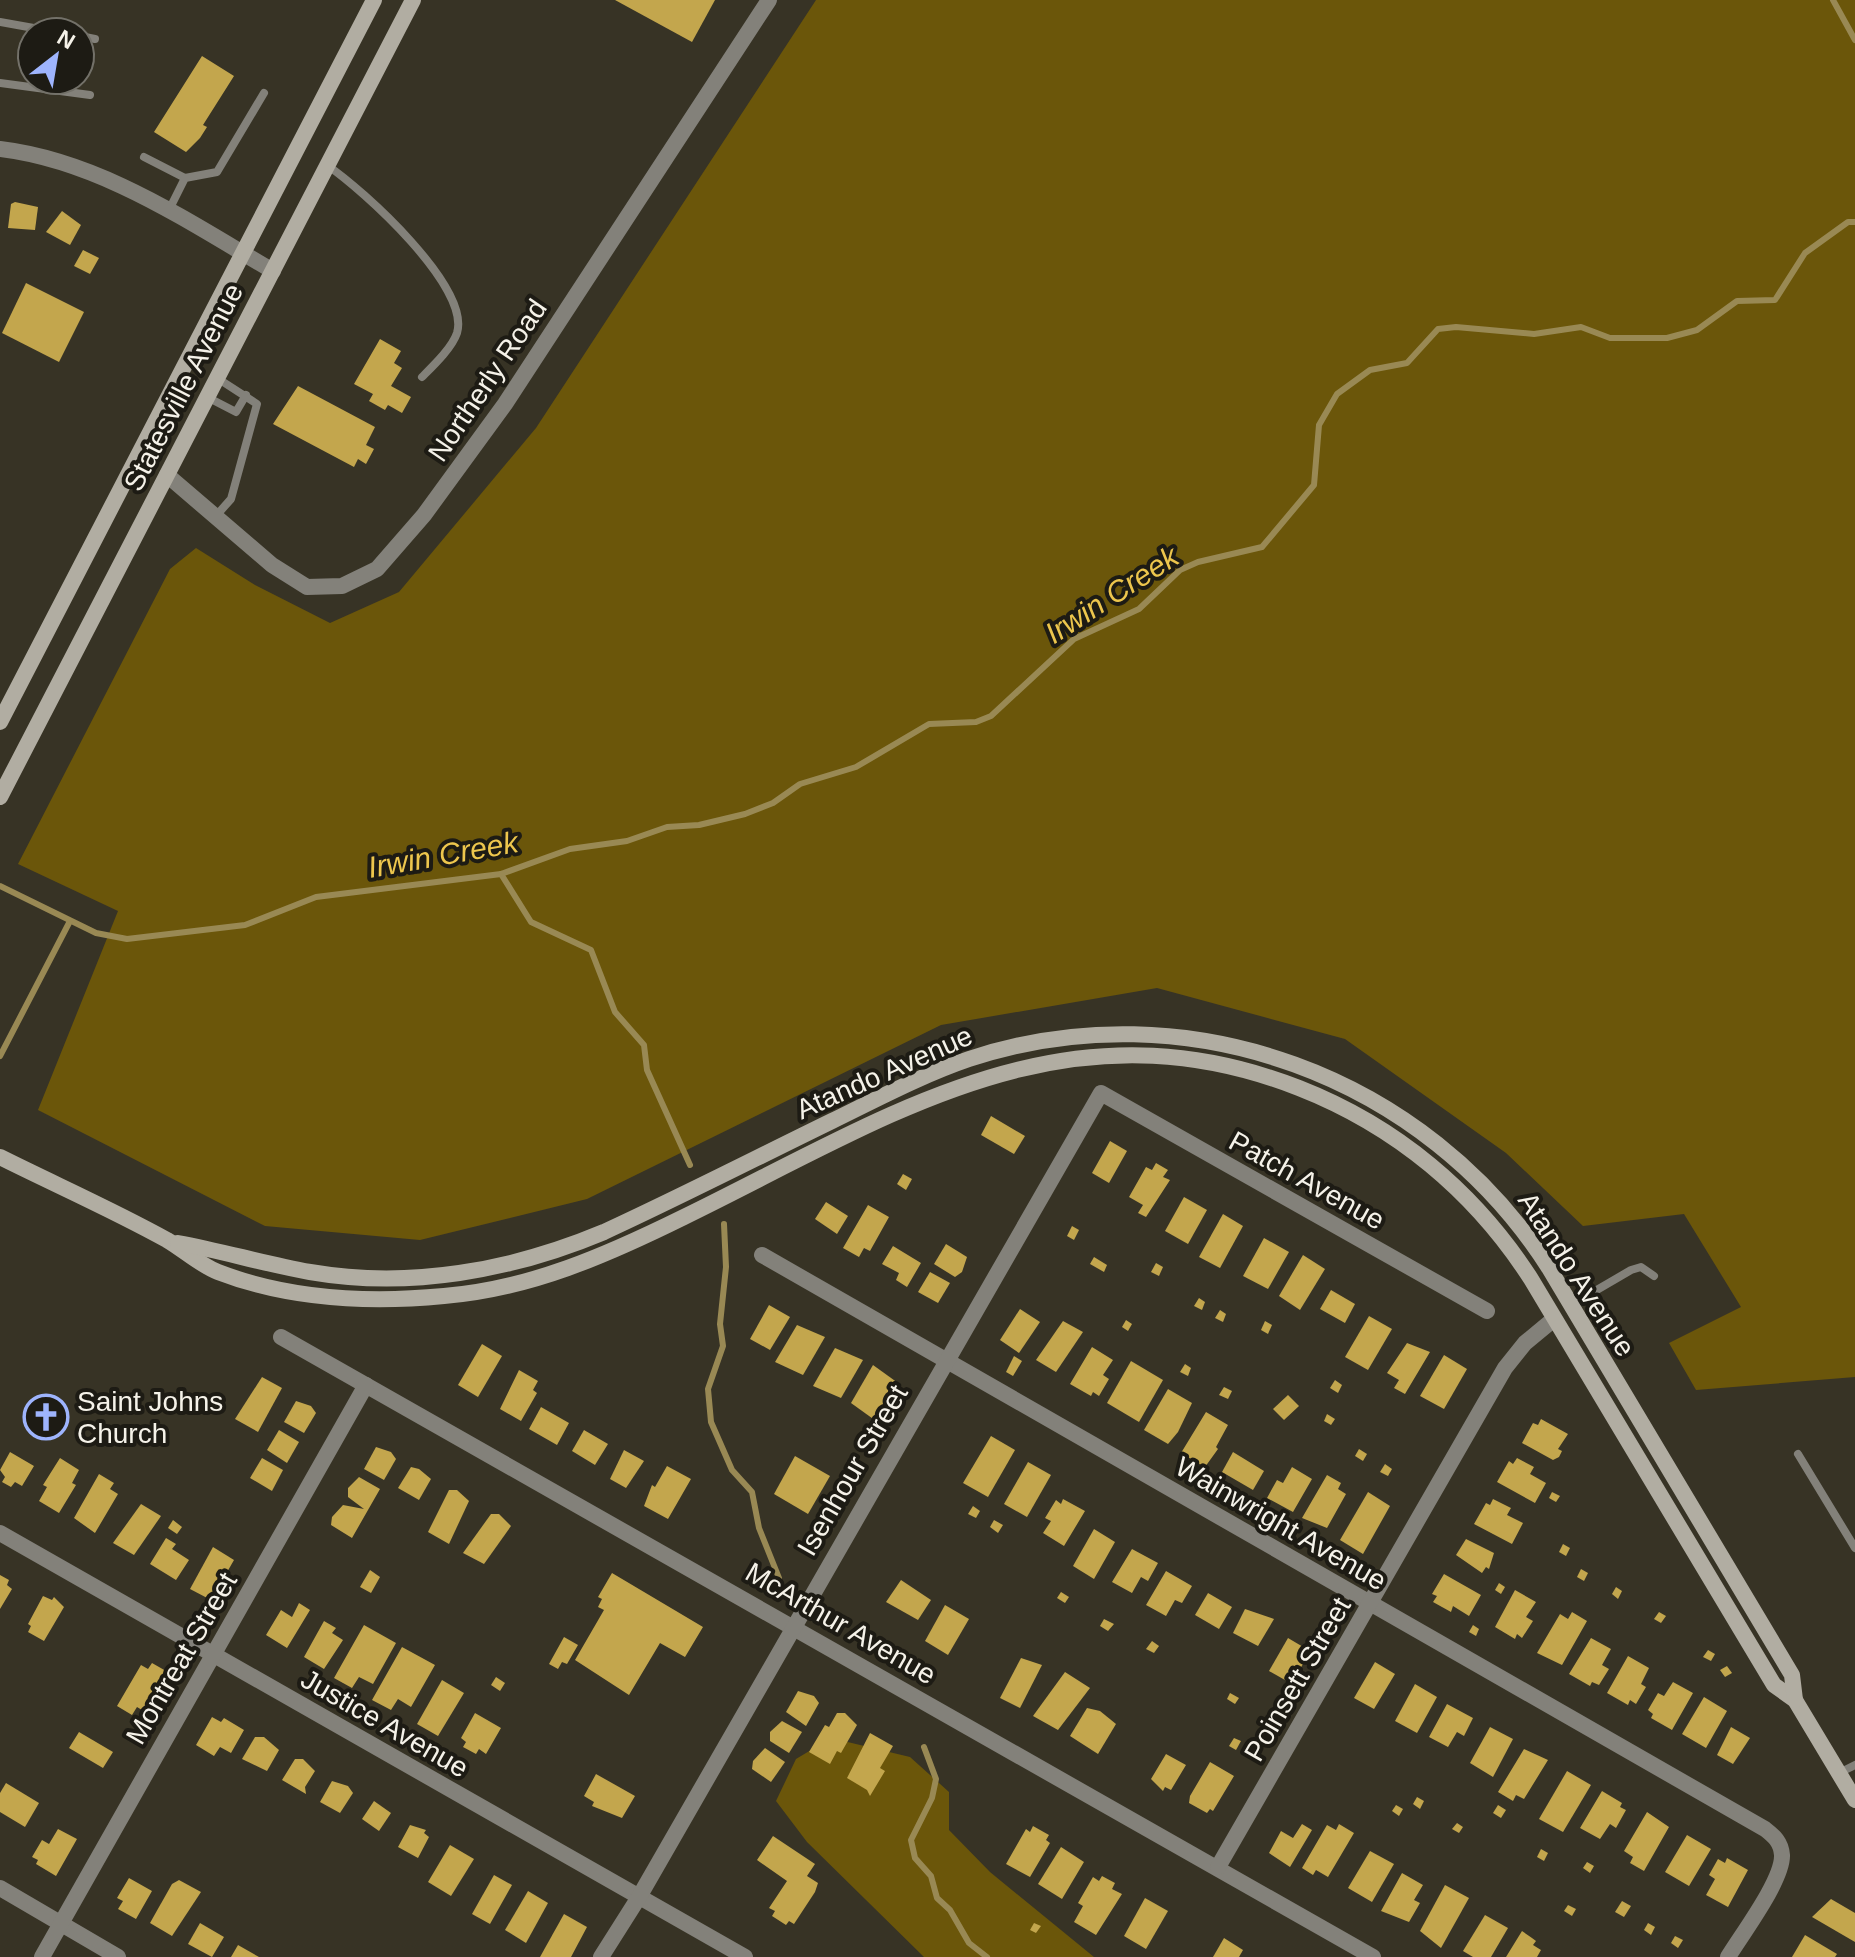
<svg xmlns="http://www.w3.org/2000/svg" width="1855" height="1957" font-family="Arial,sans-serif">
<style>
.forest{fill:#6b560a}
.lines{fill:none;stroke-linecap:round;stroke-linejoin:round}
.stream{stroke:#998954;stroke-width:6}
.building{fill:#c3a64d}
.service{stroke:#83817a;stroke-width:8}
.minor{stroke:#83817a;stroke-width:16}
.secondary{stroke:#b1ada2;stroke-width:16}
.labels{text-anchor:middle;stroke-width:8;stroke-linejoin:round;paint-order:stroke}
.street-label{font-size:28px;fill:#f5f2e9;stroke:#1d1b14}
.poi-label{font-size:28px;fill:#f5f2e9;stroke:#1d1b14;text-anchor:start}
.water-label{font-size:30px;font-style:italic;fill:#edc64d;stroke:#1d1b14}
</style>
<rect width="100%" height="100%" fill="#373325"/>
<g class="forest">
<polygon points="816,0 1855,0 1855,1377 1696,1390 1669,1343 1741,1307 1684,1214 1583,1226 1506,1153 1345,1039 1157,988 941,1025 587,1199 420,1240 265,1226 38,1110 118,911 18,864 170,569 196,548 255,585 330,623 399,592 536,428"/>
<polygon points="831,1738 910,1757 949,1792 949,1830 990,1872 1094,1957 924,1957 807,1842 776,1801 796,1759"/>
</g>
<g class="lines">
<g class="stream">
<polyline points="1833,0 1855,40"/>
<polyline points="501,874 531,922 591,950 615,1012 644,1045 647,1070 690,1165"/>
<polyline points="0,886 96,933 127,939 245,925 316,897 501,874 570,849 627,841 667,827 699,825 745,814 773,803 800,784 856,767 929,724 976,722 991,716 1074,639 1139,609 1180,570 1198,562 1262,547 1314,485 1319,425 1337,394 1370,370 1407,363 1438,329 1456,327 1534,334 1581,327 1610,338 1667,338 1697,330 1737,301 1775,300 1805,253 1848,222 1855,222"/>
<polyline points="0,1056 70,921"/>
<polyline points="724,1224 726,1267 720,1324 723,1346 708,1389 711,1422 732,1470 752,1492 759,1528 779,1578"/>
<polyline points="924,1747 936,1779 932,1798 911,1840 915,1858 931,1876 937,1898 950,1910 969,1943 987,1957"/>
</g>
</g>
<g class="building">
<polygon points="615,0 715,0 692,42"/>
<polygon points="202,56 234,76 203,125 207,127 200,138 186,152 154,132"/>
<polygon points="15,202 38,207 35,230 8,228 11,204"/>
<polygon points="62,211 81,225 70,245 46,232"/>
<polygon points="83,250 99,258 90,274 74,266"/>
<polygon points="26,283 84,312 59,362 2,333"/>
<polygon points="380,339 401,351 394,363 402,368 391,386 411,397 402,413 388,405 385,410 369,401 373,394 354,384"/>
<polygon points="298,386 375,427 366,445 374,449 366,464 358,459 354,467 273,424"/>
<polygon points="991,1116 1025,1136 1014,1154 981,1135"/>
<polygon points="1110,1141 1127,1151 1109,1183 1092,1173"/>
<polygon points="1156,1163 1168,1170 1163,1177 1170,1180 1146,1217 1138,1213 1143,1205 1129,1197 1146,1167 1152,1170"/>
<polygon points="903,1174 912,1179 906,1190 897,1184"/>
<polygon points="1184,1197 1207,1210 1188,1244 1165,1231"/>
<polygon points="826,1202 848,1216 837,1234 815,1219"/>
<polygon points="868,1205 889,1217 870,1251 864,1248 859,1257 843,1248"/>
<polygon points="1223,1214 1243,1226 1220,1268 1199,1257"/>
<polygon points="1072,1226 1079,1230 1074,1240 1067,1236"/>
<polygon points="1264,1238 1289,1252 1268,1289 1243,1276"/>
<polygon points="946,1244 967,1257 962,1272 955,1277 934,1264"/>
<polygon points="893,1246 921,1263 907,1287 896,1280 899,1273 882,1264"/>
<polygon points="1303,1255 1325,1269 1300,1310 1279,1296"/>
<polygon points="1094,1257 1107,1265 1104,1272 1090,1264"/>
<polygon points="1156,1263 1163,1267 1159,1276 1151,1272"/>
<polygon points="930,1272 950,1283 938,1303 918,1292"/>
<polygon points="1331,1290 1355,1304 1345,1323 1320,1309"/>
<polygon points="1199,1298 1205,1302 1202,1310 1194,1306"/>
<polygon points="769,1305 790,1317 770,1350 750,1339"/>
<polygon points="1020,1309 1040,1322 1019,1353 1000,1340"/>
<polygon points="1220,1310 1226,1314 1223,1322 1215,1318"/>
<polygon points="1369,1316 1392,1329 1368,1370 1345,1357"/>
<polygon points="1126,1320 1132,1324 1128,1331 1122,1327"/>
<polygon points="1063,1321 1083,1332 1056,1372 1036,1360"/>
<polygon points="1265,1321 1272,1325 1268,1334 1261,1330"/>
<polygon points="797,1325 825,1337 803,1375 775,1362"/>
<polygon points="1407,1343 1430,1352 1405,1394 1394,1388 1399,1380 1387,1373"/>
<polygon points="482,1344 502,1356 478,1397 458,1385"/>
<polygon points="1092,1347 1113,1360 1103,1375 1109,1379 1099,1396 1093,1392 1091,1396 1070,1384"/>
<polygon points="835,1348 863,1360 841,1398 813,1386"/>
<polygon points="1444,1355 1467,1369 1444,1409 1420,1396"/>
<polygon points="1014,1356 1022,1361 1013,1376 1006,1372"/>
<polygon points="1131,1361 1163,1380 1139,1422 1107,1403"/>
<polygon points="1185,1364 1191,1368 1188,1376 1180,1372"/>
<polygon points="873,1365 898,1383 876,1421 851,1403"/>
<polygon points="519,1370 538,1381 533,1390 537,1393 521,1421 500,1409"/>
<polygon points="262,1377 282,1388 258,1432 235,1419"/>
<polygon points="1335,1380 1342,1385 1338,1393 1330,1388"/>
<polygon points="1224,1387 1232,1391 1228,1399 1219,1395"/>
<polygon points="1168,1389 1192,1403 1178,1432 1168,1444 1144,1430"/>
<polygon points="1288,1395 1299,1406 1284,1420 1273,1409"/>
<polygon points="296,1401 311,1406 316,1413 304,1433 284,1422"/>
<polygon points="541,1407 569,1423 557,1445 529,1429"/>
<polygon points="1206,1412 1228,1425 1216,1447 1218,1449 1205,1467 1181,1453"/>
<polygon points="1327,1414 1335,1419 1331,1425 1324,1421"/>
<polygon points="1541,1419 1568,1434 1558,1449 1562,1451 1559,1457 1553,1460 1522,1443 1533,1423 1538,1425"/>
<polygon points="279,1430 299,1442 287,1463 267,1450"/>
<polygon points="584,1430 608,1444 595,1465 572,1451"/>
<polygon points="991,1436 1015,1450 988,1497 963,1483"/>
<polygon points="376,1447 391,1452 396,1459 384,1480 364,1469"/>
<polygon points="1359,1449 1367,1454 1363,1461 1355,1456"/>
<polygon points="624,1450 644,1461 626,1488 610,1479"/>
<polygon points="10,1452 34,1466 22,1486 15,1482 11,1487 2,1482 5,1477 0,1470"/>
<polygon points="1233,1452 1264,1471 1253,1490 1222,1472"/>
<polygon points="795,1456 830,1476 808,1514 774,1494"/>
<polygon points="60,1458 79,1470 72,1483 76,1485 59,1513 39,1501 47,1487 43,1485"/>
<polygon points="262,1458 283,1470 272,1491 250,1478"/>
<polygon points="1517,1458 1534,1467 1530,1474 1546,1483 1535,1503 1497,1482 1509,1461 1513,1464"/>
<polygon points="1028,1462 1051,1475 1027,1517 1004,1504"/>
<polygon points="1385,1464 1392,1469 1388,1476 1380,1472"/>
<polygon points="667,1466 691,1479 668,1519 644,1506 652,1485 655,1487"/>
<polygon points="411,1467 419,1469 431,1479 419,1500 398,1488"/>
<polygon points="1292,1467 1312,1479 1293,1512 1267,1498 1277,1480 1283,1483"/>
<polygon points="99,1474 114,1483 110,1489 118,1494 95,1533 74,1518"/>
<polygon points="1327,1475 1341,1483 1338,1489 1346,1494 1327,1528 1302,1518"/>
<polygon points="359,1477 380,1489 352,1538 331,1525 332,1517 343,1505 364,1509 348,1497 348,1488"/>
<polygon points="449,1490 457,1490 469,1501 449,1544 428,1532"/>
<polygon points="1368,1492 1390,1506 1363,1554 1340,1540"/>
<polygon points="1552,1492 1560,1496 1556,1502 1549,1498"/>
<polygon points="1063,1499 1085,1511 1064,1546 1043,1533 1051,1521 1045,1518 1056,1500 1061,1504"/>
<polygon points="1493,1499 1511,1508 1507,1515 1523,1523 1512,1544 1474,1524 1486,1503 1490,1505"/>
<polygon points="141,1504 161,1516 134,1555 113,1543"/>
<polygon points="973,1506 980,1511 976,1518 968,1514"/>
<polygon points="491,1514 499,1514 511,1526 484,1564 463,1553"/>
<polygon points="173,1520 182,1527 177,1534 168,1528"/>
<polygon points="994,1520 1003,1525 998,1533 990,1527"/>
<polygon points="1094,1529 1115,1542 1094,1579 1073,1566"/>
<polygon points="166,1538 176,1544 172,1549 189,1560 176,1580 150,1564"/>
<polygon points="1466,1539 1494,1553 1489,1569 1486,1567 1482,1573 1456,1555"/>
<polygon points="1563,1544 1570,1548 1566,1556 1559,1552"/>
<polygon points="213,1547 234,1560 211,1600 190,1589"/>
<polygon points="1132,1549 1158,1563 1148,1581 1141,1577 1132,1593 1112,1582"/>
<polygon points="1581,1569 1588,1573 1584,1581 1577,1577"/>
<polygon points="370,1570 380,1577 371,1593 360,1587"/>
<polygon points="1166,1571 1192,1586 1182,1603 1175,1600 1166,1616 1146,1605"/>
<polygon points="612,1573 703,1627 685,1657 660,1643 629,1695 575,1660 604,1610 598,1607 602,1599 598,1597"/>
<polygon points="1444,1574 1481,1595 1469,1616 1453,1606 1451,1612 1433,1602 1437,1596 1432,1594"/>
<polygon points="0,1575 9,1580 7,1585 12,1589 0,1609"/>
<polygon points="901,1580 931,1600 918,1620 886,1602"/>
<polygon points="1499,1583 1505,1587 1501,1594 1495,1590"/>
<polygon points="1616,1587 1622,1591 1618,1599 1612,1594"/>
<polygon points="1515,1590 1536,1602 1526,1617 1533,1621 1522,1638 1517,1634 1515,1639 1495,1627"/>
<polygon points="1061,1592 1069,1597 1065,1603 1057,1598"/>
<polygon points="1208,1593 1232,1607 1219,1629 1195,1615"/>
<polygon points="43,1596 52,1600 54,1597 64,1607 44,1641 28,1632 31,1626 28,1624"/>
<polygon points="299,1603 310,1610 287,1648 266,1635 281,1610 292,1617"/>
<polygon points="945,1605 969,1619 948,1655 925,1641"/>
<polygon points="1245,1609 1274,1619 1258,1646 1233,1633"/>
<polygon points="1572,1612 1587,1621 1562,1665 1537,1653 1560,1614 1568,1619"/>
<polygon points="1659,1612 1666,1616 1661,1623 1654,1619"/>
<polygon points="1104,1619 1114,1624 1108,1631 1100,1626"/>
<polygon points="324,1621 336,1628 332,1633 343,1640 324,1669 304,1657"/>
<polygon points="364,1625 396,1643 373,1684 359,1677 352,1688 334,1678"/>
<polygon points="1473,1625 1479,1629 1476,1636 1469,1632"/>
<polygon points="564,1637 578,1645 567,1664 562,1662 558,1669 549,1664"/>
<polygon points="1288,1638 1310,1651 1292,1684 1269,1671"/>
<polygon points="1591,1638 1611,1649 1602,1665 1609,1669 1599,1685 1592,1682 1590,1686 1569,1674"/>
<polygon points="1152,1641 1159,1646 1154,1653 1146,1649"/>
<polygon points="402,1647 435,1665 411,1707 398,1699 391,1710 372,1700"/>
<polygon points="1708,1650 1715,1654 1711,1661 1703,1657"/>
<polygon points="1628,1656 1649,1668 1641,1684 1646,1687 1636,1704 1630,1700 1628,1705 1607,1693"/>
<polygon points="1021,1658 1042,1665 1020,1708 1000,1698"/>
<polygon points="1375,1662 1395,1674 1374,1709 1354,1698"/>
<polygon points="152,1663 166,1671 162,1677 166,1679 147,1713 137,1707 132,1715 117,1706 141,1665 148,1669"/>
<polygon points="1727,1666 1732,1673 1725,1677 1720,1670"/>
<polygon points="1065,1672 1090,1688 1058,1730 1033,1716"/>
<polygon points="496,1677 505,1683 500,1691 491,1685"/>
<polygon points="442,1680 464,1693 438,1736 417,1724"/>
<polygon points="1673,1682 1693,1693 1672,1730 1651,1718 1653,1714 1648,1710 1658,1693 1664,1696"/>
<polygon points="1415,1684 1437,1697 1417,1733 1395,1721"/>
<polygon points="798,1691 814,1696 819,1703 806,1726 786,1712"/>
<polygon points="1230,1693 1239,1698 1235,1704 1227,1699"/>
<polygon points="1704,1697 1727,1711 1706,1748 1682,1734"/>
<polygon points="1447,1704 1473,1718 1464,1736 1457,1732 1448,1747 1429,1737"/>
<polygon points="1087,1708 1100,1711 1116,1724 1098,1754 1070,1736"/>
<polygon points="475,1713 501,1728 486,1754 479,1749 476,1754 463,1747 466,1742 461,1738"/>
<polygon points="837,1713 845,1713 857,1725 841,1753 837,1751 830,1764 809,1752 825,1725 829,1727"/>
<polygon points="212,1717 221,1722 224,1718 244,1730 231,1753 220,1747 214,1756 196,1745"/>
<polygon points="782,1721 802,1732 789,1753 770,1741 770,1732"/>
<polygon points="1490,1727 1513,1739 1493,1777 1470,1763"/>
<polygon points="1731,1727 1750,1738 1733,1764 1717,1755"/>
<polygon points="79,1732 113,1752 103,1768 69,1748"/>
<polygon points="870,1733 893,1746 880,1768 885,1771 870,1796 867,1790 847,1778"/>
<polygon points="255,1737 264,1737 279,1750 267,1771 242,1759"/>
<polygon points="1234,1738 1241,1741 1236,1750 1229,1746"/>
<polygon points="765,1748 785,1762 771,1782 752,1769 753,1761"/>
<polygon points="1524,1749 1548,1760 1524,1799 1516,1795 1513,1801 1498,1792"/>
<polygon points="1166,1754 1186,1765 1171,1790 1165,1787 1163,1791 1151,1779"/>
<polygon points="295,1759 303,1759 315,1771 305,1787 306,1794 282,1780"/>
<polygon points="1210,1762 1234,1776 1213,1811 1210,1809 1207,1813 1189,1803 1190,1796"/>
<polygon points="1567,1771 1591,1785 1563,1832 1539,1819"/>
<polygon points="596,1774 635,1796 622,1818 592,1806 594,1802 584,1796"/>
<polygon points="332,1781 348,1786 353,1793 340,1813 320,1802"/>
<polygon points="6,1783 39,1803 25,1827 0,1812 0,1793"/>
<polygon points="1602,1791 1622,1803 1620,1807 1626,1810 1616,1828 1610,1824 1600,1839 1580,1828"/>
<polygon points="1417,1797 1424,1801 1420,1809 1413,1804"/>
<polygon points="374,1801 391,1813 379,1831 362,1819"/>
<polygon points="1396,1805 1403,1809 1399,1816 1392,1811"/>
<polygon points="1498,1805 1506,1810 1501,1818 1493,1813"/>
<polygon points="1647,1812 1669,1827 1644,1871 1630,1863 1633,1857 1624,1851"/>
<polygon points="1457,1823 1463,1827 1459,1833 1452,1829"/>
<polygon points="1302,1824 1312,1830 1290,1867 1269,1853 1281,1831 1293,1838"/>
<polygon points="1339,1824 1354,1833 1328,1877 1316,1870 1313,1875 1302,1868 1327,1825 1336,1830"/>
<polygon points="410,1825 426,1830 424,1833 429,1837 418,1858 398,1847"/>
<polygon points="1033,1826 1049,1835 1046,1840 1050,1843 1030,1877 1006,1864 1026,1829 1030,1832"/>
<polygon points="58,1829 77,1839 56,1876 36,1864 38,1860 32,1857 42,1840 49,1844"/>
<polygon points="1687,1835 1711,1849 1689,1886 1665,1872"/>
<polygon points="773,1836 815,1864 807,1876 818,1883 815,1892 794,1924 789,1921 786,1925 772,1916 775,1911 769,1908 787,1881 757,1860"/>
<polygon points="450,1845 474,1859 451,1896 428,1882"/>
<polygon points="1061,1847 1084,1862 1062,1899 1038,1884"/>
<polygon points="1541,1849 1548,1853 1544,1861 1537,1857"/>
<polygon points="1370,1851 1394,1864 1372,1902 1348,1888"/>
<polygon points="1727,1858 1748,1870 1728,1907 1706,1895 1715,1879 1709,1875 1718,1859 1725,1863"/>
<polygon points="1587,1862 1594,1866 1590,1873 1583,1868"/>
<polygon points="1402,1873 1423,1885 1414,1900 1420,1903 1409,1922 1381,1911"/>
<polygon points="494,1875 512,1885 490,1924 472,1914"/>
<polygon points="1102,1876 1115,1883 1112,1889 1122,1894 1096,1935 1074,1922 1083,1906 1078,1903 1093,1877 1099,1881"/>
<polygon points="129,1878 152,1891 136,1919 118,1909 123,1901 117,1898"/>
<polygon points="179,1880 201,1892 172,1936 150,1923 172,1884"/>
<polygon points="1445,1885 1469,1898 1441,1948 1420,1931"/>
<polygon points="528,1891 548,1903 526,1943 505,1930"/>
<polygon points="1145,1898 1168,1911 1146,1949 1124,1936"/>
<polygon points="1831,1899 1855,1913 1855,1942 1812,1917"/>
<polygon points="1622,1901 1631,1906 1624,1917 1615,1912"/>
<polygon points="1568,1905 1576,1909 1572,1916 1564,1911"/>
<polygon points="564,1914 587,1927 571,1957 540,1957"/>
<polygon points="1485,1915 1508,1928 1491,1957 1473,1957 1463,1951"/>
<polygon points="200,1923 224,1937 212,1957 188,1944"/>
<polygon points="1034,1923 1041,1926 1036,1933 1030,1930"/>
<polygon points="1648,1923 1655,1927 1651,1935 1644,1930"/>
<polygon points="1522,1931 1532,1938 1536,1941 1533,1945 1541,1950 1537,1957 1506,1957"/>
<polygon points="1805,1935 1837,1954 1835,1957 1792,1957"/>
<polygon points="1675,1936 1683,1940 1678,1948 1671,1943"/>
<polygon points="1224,1938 1243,1950 1239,1957 1213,1957"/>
<polygon points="238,1945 259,1957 231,1957"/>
</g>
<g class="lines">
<g class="service">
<polyline points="0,22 56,32"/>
<polyline points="80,36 95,39"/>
<polyline points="0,83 90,95"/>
<polyline points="144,157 185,178"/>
<path d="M 328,166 C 362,189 471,287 457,333 C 452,348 433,366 422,377"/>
<polyline points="169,210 185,178 217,172 264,93"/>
<polyline points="207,397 236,412 246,395"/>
<polyline points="215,517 231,499 257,404 217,378"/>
<polyline points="1571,1305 1631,1270 1641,1267 1654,1276"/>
<polyline points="1798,1454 1855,1548"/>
<polyline points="1839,1773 1855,1765"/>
</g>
<g class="minor">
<path d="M 0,149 C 100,161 187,221 273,271"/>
<polyline points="167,475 272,565 307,587 342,586 377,569 424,515 505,404 769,0"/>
<path d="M 762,1255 L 1765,1829 C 1774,1836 1781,1842 1782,1855 C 1783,1880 1742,1934 1728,1957"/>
<polyline points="281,1337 1373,1957"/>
<polyline points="0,1533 745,1957"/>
<polyline points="1218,1867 1505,1368 1525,1343 1554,1319"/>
<polyline points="0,1888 118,1957"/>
<polyline points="42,1957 366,1385"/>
<polyline points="601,1957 639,1897 1101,1093 1487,1311"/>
</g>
<g class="secondary">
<polyline points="0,722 374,0"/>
<polyline points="0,797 413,0"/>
<path d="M 0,1157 C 56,1185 113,1210 167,1240 C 184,1250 200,1265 218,1272 C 288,1299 370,1303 444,1296 C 530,1289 607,1255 684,1217 C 889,1117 1063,996 1299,1088 C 1396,1126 1475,1192 1531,1279 L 1774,1685 L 1795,1700 L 1855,1800"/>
<path d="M 178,1243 C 222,1251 265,1264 310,1272 C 409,1289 511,1271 604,1232 C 680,1197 756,1158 832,1121 C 877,1099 922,1075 969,1059 C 1186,987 1427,1076 1549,1268 L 1792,1675 L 1795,1700"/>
</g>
</g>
<defs>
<g id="church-ring" transform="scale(2.3)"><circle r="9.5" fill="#1d1b14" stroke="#9eb4fd" stroke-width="1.5"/><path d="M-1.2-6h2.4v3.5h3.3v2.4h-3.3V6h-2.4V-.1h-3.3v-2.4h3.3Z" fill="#9eb4fd"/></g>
</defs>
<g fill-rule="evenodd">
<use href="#church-ring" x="46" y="1417"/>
</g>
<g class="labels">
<g class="street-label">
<text transform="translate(487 380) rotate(-56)" y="10">Northerly Road</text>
<text transform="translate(183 387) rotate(-63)" y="10">Statesville Avenue</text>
<text transform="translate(884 1072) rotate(-24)" y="10">Atando Avenue</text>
<text transform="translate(1307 1180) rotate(29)" y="10">Patch Avenue</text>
<text transform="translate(1577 1274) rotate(57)" y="10">Atando Avenue</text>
<text transform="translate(852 1470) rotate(-60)" y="10">Isenhour Street</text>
<text transform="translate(1281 1523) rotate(30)" y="10">Wainwright Avenue</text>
<text transform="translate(841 1623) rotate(30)" y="10">McArthur Avenue</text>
<text transform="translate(181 1658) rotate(-60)" y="10">Montreat Street</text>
<text transform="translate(1297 1679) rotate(-60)" y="10">Poinsett Street</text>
<text transform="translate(385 1723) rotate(30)" y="10">Justice Avenue</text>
</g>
<g class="poi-label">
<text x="77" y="1411">Saint Johns<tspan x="77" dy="32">Church</tspan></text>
</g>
<g class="water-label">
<text transform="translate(1112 595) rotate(-33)" y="10">Irwin Creek</text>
<text transform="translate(443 855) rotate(-10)" y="10">Irwin Creek</text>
</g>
</g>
<g transform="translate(56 56) rotate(31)"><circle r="38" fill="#1d1b14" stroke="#737169" stroke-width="2"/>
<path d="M0-6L14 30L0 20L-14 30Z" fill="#9eb4fd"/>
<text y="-12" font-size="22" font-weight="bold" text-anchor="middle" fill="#f5f2e9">N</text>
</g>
</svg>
